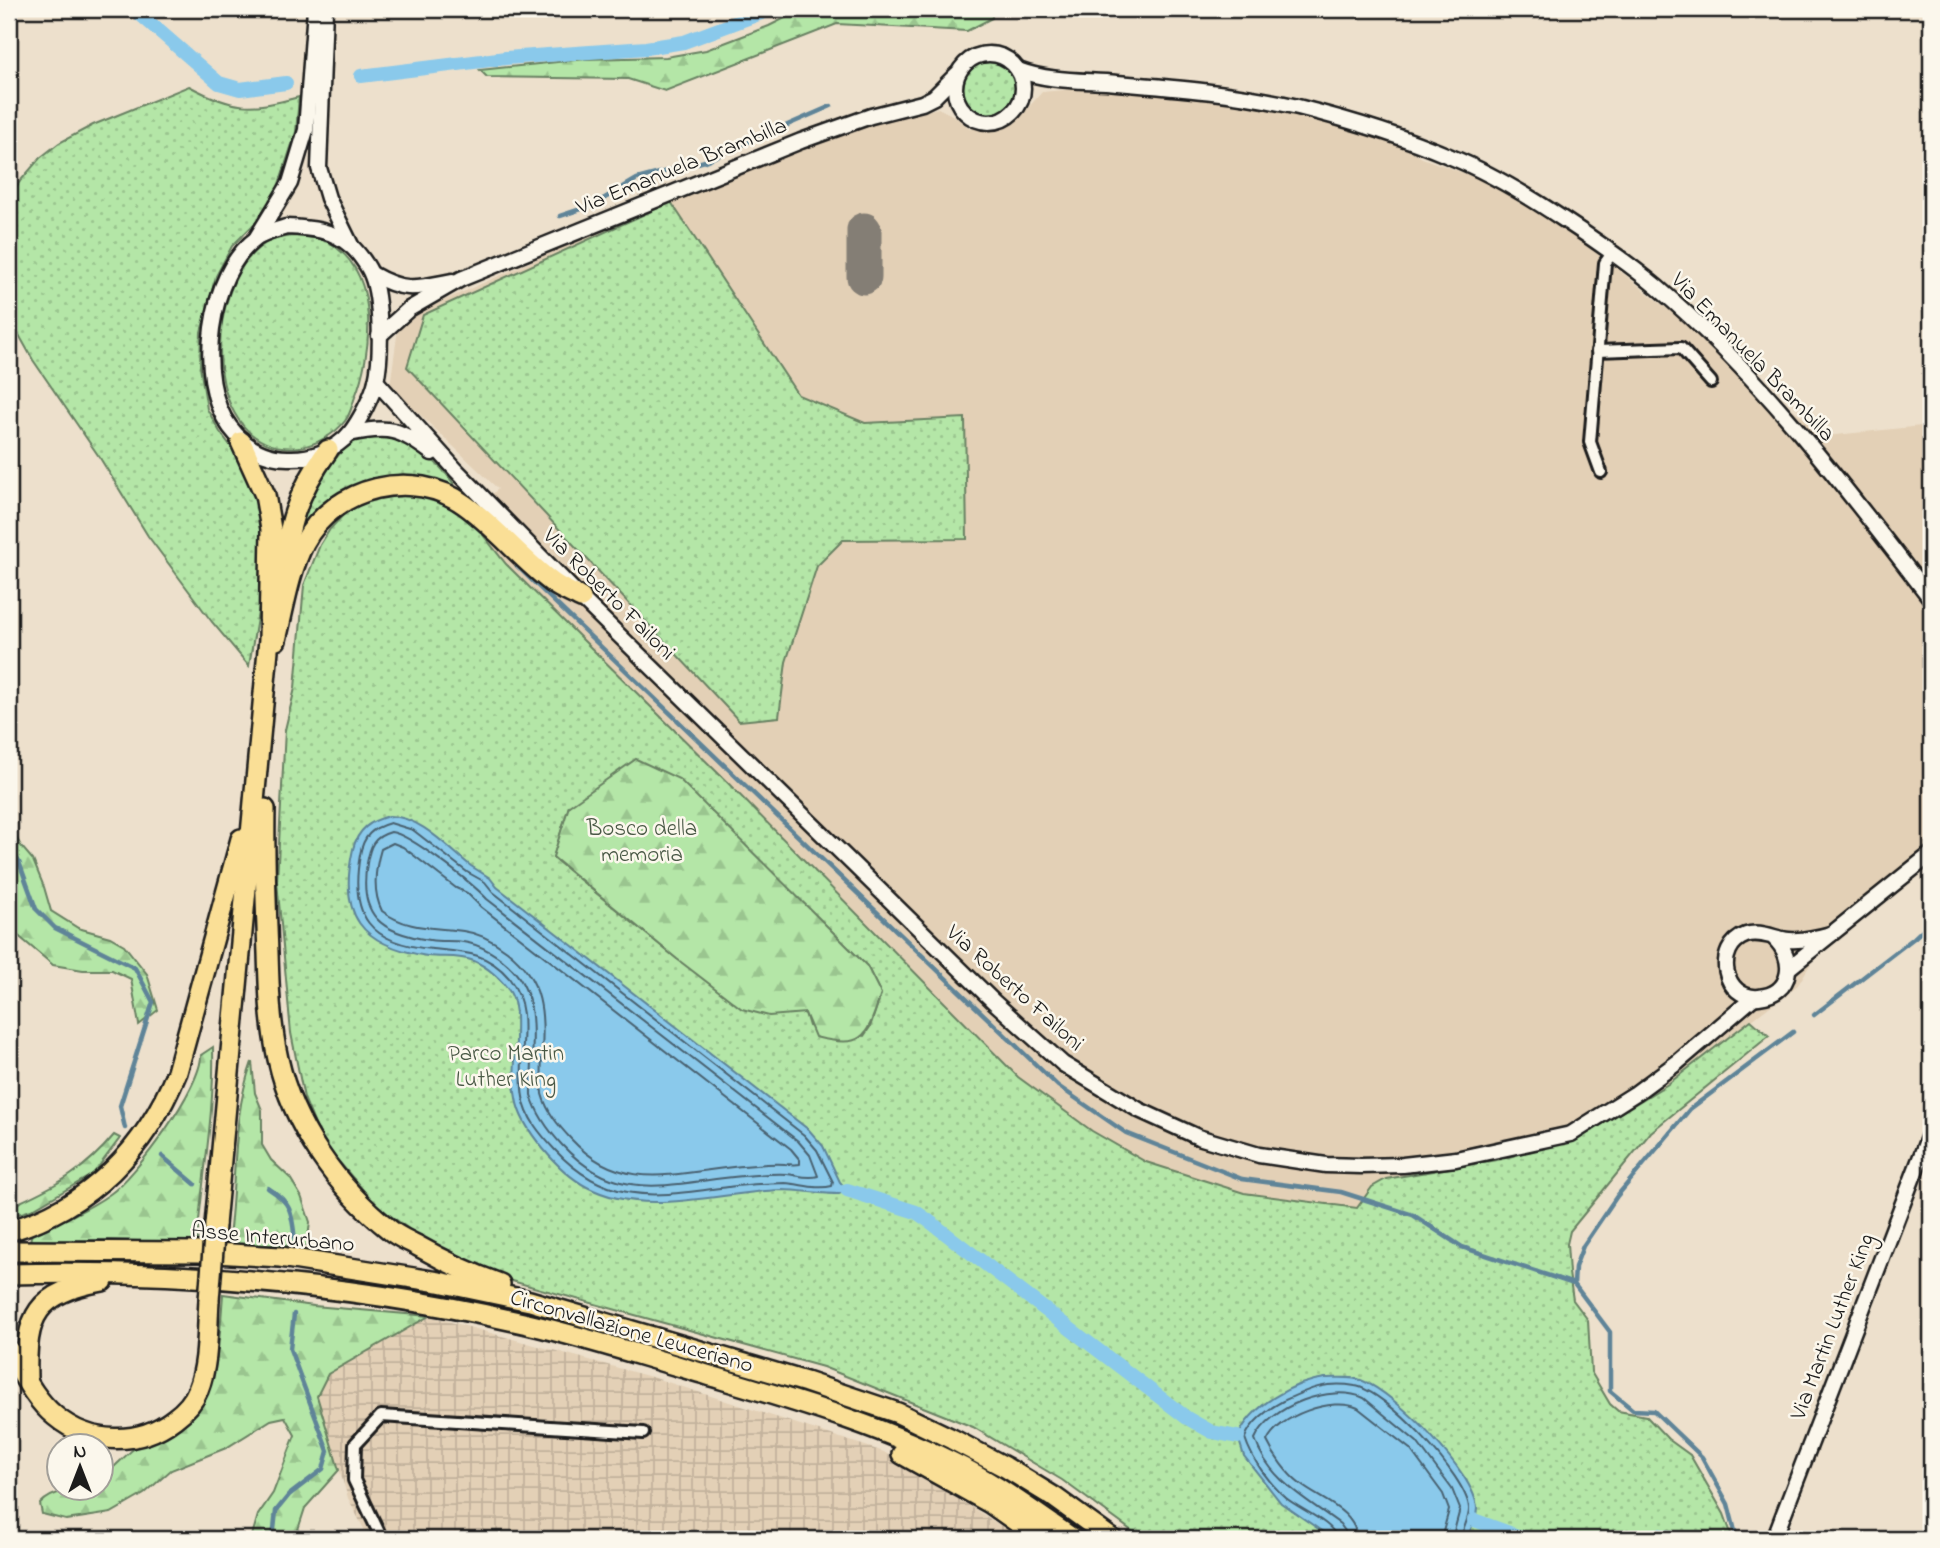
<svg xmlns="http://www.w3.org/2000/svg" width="1940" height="1548" font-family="'Indie Flower',sans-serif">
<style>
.built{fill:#e3d0b6}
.industrial{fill:url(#industrial-grid)}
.green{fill:url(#green-dots);stroke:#688162;stroke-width:2;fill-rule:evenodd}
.forest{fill:url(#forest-firs);stroke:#688162;stroke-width:2}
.water{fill:#8ac9eb;stroke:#5e8498;stroke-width:2}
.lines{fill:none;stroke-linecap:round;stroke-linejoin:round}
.shore{stroke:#48616f;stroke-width:2}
.stream{stroke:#5e8498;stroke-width:4.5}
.canal{stroke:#8ac9eb;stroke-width:14}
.taxiway{stroke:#847e74;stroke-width:35}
.street-casing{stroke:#1c1c1c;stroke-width:16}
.secondary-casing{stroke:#1c1c1c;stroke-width:19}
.highway-casing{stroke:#1c1c1c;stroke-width:24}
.street{stroke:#fbf7ec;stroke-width:10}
.secondary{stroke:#fbf7ec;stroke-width:14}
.highway{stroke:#fadf96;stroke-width:19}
.highway-bridge-casing{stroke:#1c1c1c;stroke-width:24;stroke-linecap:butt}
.highway-bridge{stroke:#fadf96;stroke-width:19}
.labels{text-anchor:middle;stroke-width:5;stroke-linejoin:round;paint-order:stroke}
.street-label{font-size:23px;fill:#1c1c1c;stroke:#fbf7ec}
.park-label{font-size:23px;fill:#4a5946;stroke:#fbf7ec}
</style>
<defs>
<pattern id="industrial-grid" width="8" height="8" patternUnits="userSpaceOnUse" patternTransform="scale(1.75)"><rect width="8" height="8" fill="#e3d0b6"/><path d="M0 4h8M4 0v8" fill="none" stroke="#c2b29c"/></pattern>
<pattern id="green-dots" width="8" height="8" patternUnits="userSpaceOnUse" patternTransform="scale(1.75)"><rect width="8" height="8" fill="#b4e6a7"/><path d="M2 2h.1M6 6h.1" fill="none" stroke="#9ac58f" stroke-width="1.8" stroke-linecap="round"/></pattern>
<pattern id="forest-firs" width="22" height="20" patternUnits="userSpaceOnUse" patternTransform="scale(1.75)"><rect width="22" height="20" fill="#b4e6a7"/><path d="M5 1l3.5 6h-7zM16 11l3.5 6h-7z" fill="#9ac58f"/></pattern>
</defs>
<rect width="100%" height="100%" fill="#ede0cc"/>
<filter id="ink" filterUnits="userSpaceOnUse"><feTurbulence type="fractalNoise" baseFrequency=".0143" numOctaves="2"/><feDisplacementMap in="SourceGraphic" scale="14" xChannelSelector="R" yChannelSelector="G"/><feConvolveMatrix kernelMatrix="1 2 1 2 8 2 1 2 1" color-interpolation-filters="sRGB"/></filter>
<g filter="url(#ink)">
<polygon class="built" points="1107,86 1242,101 1391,138 1422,158 1491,183 1550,215 1826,436 1931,425 1931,849 1829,933 1798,985 1668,1084 1584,1135 1502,1159 1372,1187 1357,1208 1244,1193 1146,1162 1092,1131 1018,1077 724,779 506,564 468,516 498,489 390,386 398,329 418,312 681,195 844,131 938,108 954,116 970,129 1014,124 1042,92"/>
<polygon class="industrial" points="429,1316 655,1378 884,1452 1022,1539 369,1539 348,1498 317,1396 328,1374"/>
<g class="green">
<circle cx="989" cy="88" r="27"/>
<path d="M 189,86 C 234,110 250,110 299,97 L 296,132 L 277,190 L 257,221 L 232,246 L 216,276 L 201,332 L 200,367 L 207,409 L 220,432 L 242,461 L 260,506 L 266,565 L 249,666 L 212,622 L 148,536 L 100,458 L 33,360 L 9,317 L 9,197 L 21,180 L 40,158 L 59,143 L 93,125 Z"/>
<polygon points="671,202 798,395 865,423 965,418 967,539 843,540 817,566 786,662 779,717 739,721 407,367 423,315"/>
<path d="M 292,236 C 308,237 324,237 337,248 C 379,280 372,354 355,397 C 352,405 351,413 345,421 C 335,434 316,445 300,447 C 200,459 200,283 266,243 C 274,238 283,237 292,236 Z"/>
<path d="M 395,434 C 419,447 443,465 457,489 L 443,483 L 408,477 L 295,539 L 305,500 L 326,469 L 342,451 L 362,436 Z"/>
<path d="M 402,494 L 423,495 L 447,503 L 468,516 L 506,564 L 724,779 L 1018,1077 L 1092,1131 L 1146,1162 L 1244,1193 L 1357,1208 L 1372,1187 L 1386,1179 L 1502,1159 L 1584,1135 L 1668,1084 L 1751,1020 L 1769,1036 L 1651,1132 L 1570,1231 L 1567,1244 L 1569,1273 L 1573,1300 L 1588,1320 L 1591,1372 L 1610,1404 L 1618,1411 L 1646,1416 L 1668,1439 L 1690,1455 L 1724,1514 L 1733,1539 L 1143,1539 L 1062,1480 L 973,1427 L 823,1367 L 483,1273 L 428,1243 L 376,1205 L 322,1142 L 304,1098 L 291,1033 L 277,881 L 285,730 L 295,688 L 304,585 L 320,545 L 330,529 L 348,510 L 371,500 ZM 569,806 L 764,864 L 867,966 L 881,994 L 870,1027 L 864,1036 L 809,1026 L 805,1013 L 677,959 L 553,858 Z"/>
</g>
<g class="forest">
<polygon points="803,9 992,9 992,18 967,31 837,24 665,91 628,79 487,77 480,70 586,59 666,57 706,50 769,26"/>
<path d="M 636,759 L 679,779 L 867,966 L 881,994 C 866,1038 865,1049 815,1037 L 805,1013 L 769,1016 L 742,1009 L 677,959 L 553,857 L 569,806 Z"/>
<polygon points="9,825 21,846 33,860 44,887 51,911 78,928 110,937 124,945 147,974 158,1010 139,1025 131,979 112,970 83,970 53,965 9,928 9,899 13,895 9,892"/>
<path d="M 213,1047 C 215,1112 202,1178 197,1243 L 108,1240 L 30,1241 L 32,1233 C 59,1222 86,1211 110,1194 C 136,1176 202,1086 201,1055 Z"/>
<path d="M 252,1062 L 255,1093 L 262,1110 L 262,1145 L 271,1160 L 290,1178 L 301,1196 L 310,1222 L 307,1246 L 228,1244 C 237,1185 231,1118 252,1062 Z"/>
<path d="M 114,1135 L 120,1138 L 93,1174 L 31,1210 L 9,1217 L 9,1200 L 18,1203 C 59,1184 85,1170 114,1135 Z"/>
<path d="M 223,1294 L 314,1306 L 429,1316 L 328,1374 L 317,1396 L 339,1470 L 305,1508 L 295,1539 L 251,1539 L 258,1515 L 273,1493 L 295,1435 L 285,1417 L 271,1420 L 226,1448 L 171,1470 L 144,1494 L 111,1513 L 66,1520 L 42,1514 L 40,1504 C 55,1488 81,1489 102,1488 L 102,1476 C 116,1468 125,1454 139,1445 C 153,1435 172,1431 187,1421 C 219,1399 220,1330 223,1294 Z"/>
</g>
<g class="water">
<path d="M 389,816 C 420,816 448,848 471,866 L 490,878 L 497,887 L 809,1130 L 823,1146 L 840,1182 L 847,1190 L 839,1194 C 820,1194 800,1190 781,1190 C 719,1192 646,1218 587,1187 C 560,1173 520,1128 516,1098 C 512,1079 516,1058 516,1039 C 516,1024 518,1006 510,992 C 502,980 488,967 474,961 C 459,955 443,958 427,956 C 361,945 338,916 353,849 C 358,829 370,821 389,816 Z"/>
<path d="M 1325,1378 C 1337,1378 1352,1376 1363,1381 C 1395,1393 1475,1473 1477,1508 C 1477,1518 1470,1530 1467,1539 L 1333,1539 L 1281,1503 L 1244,1456 L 1238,1437 C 1250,1406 1293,1382 1325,1378 Z"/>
</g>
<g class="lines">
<g class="shore">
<path d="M 390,823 L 413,830 L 467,872 L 485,882 L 493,892 L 804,1135 L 817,1150 L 833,1182 L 832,1186 C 817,1190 801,1184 785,1183 C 776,1183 767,1184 759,1184 C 679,1189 618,1218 555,1150 C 541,1135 526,1118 523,1097 C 516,1058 536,1012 509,978 C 487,952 464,952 433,949 C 370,944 349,916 360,855 C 363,836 372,828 390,823 Z"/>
<path d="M 391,832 C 410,834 473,884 487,899 L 798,1141 L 810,1155 L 818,1176 C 808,1179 797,1175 787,1174 C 773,1173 757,1175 743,1176 C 672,1182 619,1206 562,1145 C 548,1130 537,1115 531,1095 C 530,1055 543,1002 513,970 C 501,957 481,944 463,942 C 452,940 441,942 430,940 C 381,933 358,916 367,863 C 370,846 373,837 391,832 Z"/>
<path d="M 393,843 L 403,847 L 456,888 L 467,893 L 481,907 L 791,1149 L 800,1160 L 800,1164 C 795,1165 790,1164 785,1164 C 770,1163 756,1165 742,1166 C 676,1172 622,1194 571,1139 C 558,1125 547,1112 542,1094 C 538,1038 558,991 507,951 C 494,941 479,933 463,931 C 433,927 407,930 382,911 C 372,891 375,869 381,849 Z"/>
<path d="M 1337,1539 C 1335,1523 1299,1509 1286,1498 C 1269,1483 1252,1460 1245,1438 C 1250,1423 1269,1408 1283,1401 C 1309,1389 1325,1381 1355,1386 C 1385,1390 1467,1477 1469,1508 C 1470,1518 1462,1529 1461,1539"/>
<path d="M 1346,1539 L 1345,1531 L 1340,1524 C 1308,1500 1268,1480 1255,1439 C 1270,1406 1331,1383 1364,1398 L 1417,1442 L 1452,1489 L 1460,1509 L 1452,1539"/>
<path d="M 1357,1539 C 1356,1510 1320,1500 1300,1484 C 1287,1474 1274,1456 1267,1441 C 1278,1416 1333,1396 1358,1408 L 1410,1449 L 1443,1494 L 1449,1510 L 1441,1539"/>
</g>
<g class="stream">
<polyline points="560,216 593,205 637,179 705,161 831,106"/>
<polyline points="517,566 1058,1086 1126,1133 1242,1179 1341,1192 1413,1215 1462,1247 1574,1284"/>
<polyline points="9,847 19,862 36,909 55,928 135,968 153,1002 120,1106 125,1128"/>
<polyline points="1814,1015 1914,938 1931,922"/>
<polyline points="162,1156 195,1184"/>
<path d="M 268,1188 C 292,1203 292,1213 295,1241"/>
<polyline points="273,1539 276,1511 289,1495 323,1469 328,1451 290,1349 294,1314"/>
<polyline points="1737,1539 1728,1504 1702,1457 1654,1411 1633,1410 1610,1391 1610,1332 1574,1284 1575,1267 1583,1246 1617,1196 1690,1109 1793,1032"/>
</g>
<g class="canal">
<polyline points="134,9 219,83 240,89 286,83"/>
<polyline points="361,76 506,58 646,48 684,42 772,9"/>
<polyline points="847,1190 916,1212 929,1221 1187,1418 1212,1432 1238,1437"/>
<polyline points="1474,1520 1526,1539"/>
<polyline points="1612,1539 1659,1535 1679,1539"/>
</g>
<polyline class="taxiway" points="864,230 864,277"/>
<g class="street-casing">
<g id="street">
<polyline points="1597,351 1681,348 1711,382"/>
<polyline points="1601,472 1590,442 1605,263 1613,252"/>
<polyline points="382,1539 354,1480 355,1444 381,1416 643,1433"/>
</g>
</g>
<g class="secondary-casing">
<g id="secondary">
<polyline points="325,9 319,168 328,198 351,245"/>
<circle cx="989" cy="88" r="34"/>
<path d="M 1018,70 C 1050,82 1083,80 1117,83 C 1178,88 1239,93 1298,107 C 1350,120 1402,136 1451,157 C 1491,173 1527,195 1563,219 C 1595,240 1627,262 1657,287 C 1763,377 1847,490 1931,599"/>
<path d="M 286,227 C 310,228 332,229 351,246 C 358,252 369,267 372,276 C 381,299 382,357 376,381 C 372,397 360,420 350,433 C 335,451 310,459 288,458 C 264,458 244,446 230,427 C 195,381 208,272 257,238 C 264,233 277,230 286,227 Z"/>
<polyline points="257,237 290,183 306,130 315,9"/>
<path d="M 372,274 C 405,293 417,288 452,281"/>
<polyline points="379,336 409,309 461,279 801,141 871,116 922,103 934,97 957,74"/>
<polyline points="376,381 456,470 581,598 994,1002 1063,1064 1139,1110 1198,1137 1259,1155 1326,1165 1361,1166 1403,1165 1456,1159 1571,1134 1636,1093 1678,1062 1753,998"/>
<path d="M 349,434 C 390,425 399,429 432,453"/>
<path d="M 1774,938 C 1796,958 1793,994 1759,997 C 1723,1000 1713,947 1746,935 C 1760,930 1775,939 1789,940 C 1804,941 1817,938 1831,934"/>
<polyline points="1789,968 1931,854"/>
<polyline points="1774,1539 1931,1130"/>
</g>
</g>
<g class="highway-casing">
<g id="highway">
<path d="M 280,580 C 289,525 295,496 328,450"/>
<path d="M 276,640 C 284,608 289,572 304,543 C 334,486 414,467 465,505 C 497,528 523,561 553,583 C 561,589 572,593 581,598"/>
<path d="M 265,809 C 264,857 266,905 268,953 C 269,988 270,1024 278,1059 C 293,1126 337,1188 390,1230 C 398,1237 409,1241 418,1246 C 446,1262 469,1273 500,1284"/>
<polyline points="215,1225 269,639 271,529 265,495 241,442"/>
<path d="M 9,1231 C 90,1207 146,1149 177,1072 L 241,839"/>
<polyline points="9,1251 199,1252 280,1257 439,1282 530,1301 806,1382 898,1413 952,1439 1005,1467 1054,1497 1112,1539"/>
<path d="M 9,1274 C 178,1270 349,1284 514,1321 C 571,1333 626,1351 681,1367 C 777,1396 877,1422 965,1469 C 1003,1489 1038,1515 1073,1539"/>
<path d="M 9,1351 C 22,1373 35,1400 55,1416 C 90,1445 139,1446 174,1419 C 185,1411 193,1403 198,1390 C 209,1363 207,1329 209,1300"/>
<path d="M 27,1380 C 25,1314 36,1293 103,1281"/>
<polyline points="902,1454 990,1503 1041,1539"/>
</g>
</g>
<use href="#street" class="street"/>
<use href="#secondary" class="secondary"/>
<use href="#highway" class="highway"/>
<g class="highway-bridge-casing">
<polyline id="highway-bridge" points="209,1300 215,1225"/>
</g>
<use href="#highway-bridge" class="highway-bridge"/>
</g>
</g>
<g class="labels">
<g class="street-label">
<text transform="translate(681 165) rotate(-22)" y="8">Via Emanuela Brambilla</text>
<text transform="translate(1754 356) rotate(46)" y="8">Via Emanuela Brambilla</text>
<text transform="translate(610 593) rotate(45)" y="8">Via Roberto Failoni</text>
<text transform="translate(1016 987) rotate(42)" y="8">Via Roberto Failoni</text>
<text transform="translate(273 1236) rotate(5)" y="8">Asse Interurbano</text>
<text transform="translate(1831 1326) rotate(-69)" y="8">Via Martin Luther King</text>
<text transform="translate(632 1330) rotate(16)" y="8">Circonvallazione Leuceriano</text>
</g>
<g class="park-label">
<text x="642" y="835">Bosco della<tspan x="642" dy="26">memoria</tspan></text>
<text x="506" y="1060">Parco Martin<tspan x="506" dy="26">Luther King</tspan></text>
</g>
</g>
<rect width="1940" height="1548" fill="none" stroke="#fbf7ec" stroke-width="35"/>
<rect x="18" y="18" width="1905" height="1513" fill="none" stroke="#1c1c1c" stroke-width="2.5" filter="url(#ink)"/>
<g transform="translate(80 1467)"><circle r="33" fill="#fbf7ec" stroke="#a29f99" stroke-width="2"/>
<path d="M0-5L12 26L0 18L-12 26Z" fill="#1c1c1c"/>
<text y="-10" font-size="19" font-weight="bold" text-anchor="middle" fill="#1c1c1c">N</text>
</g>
</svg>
